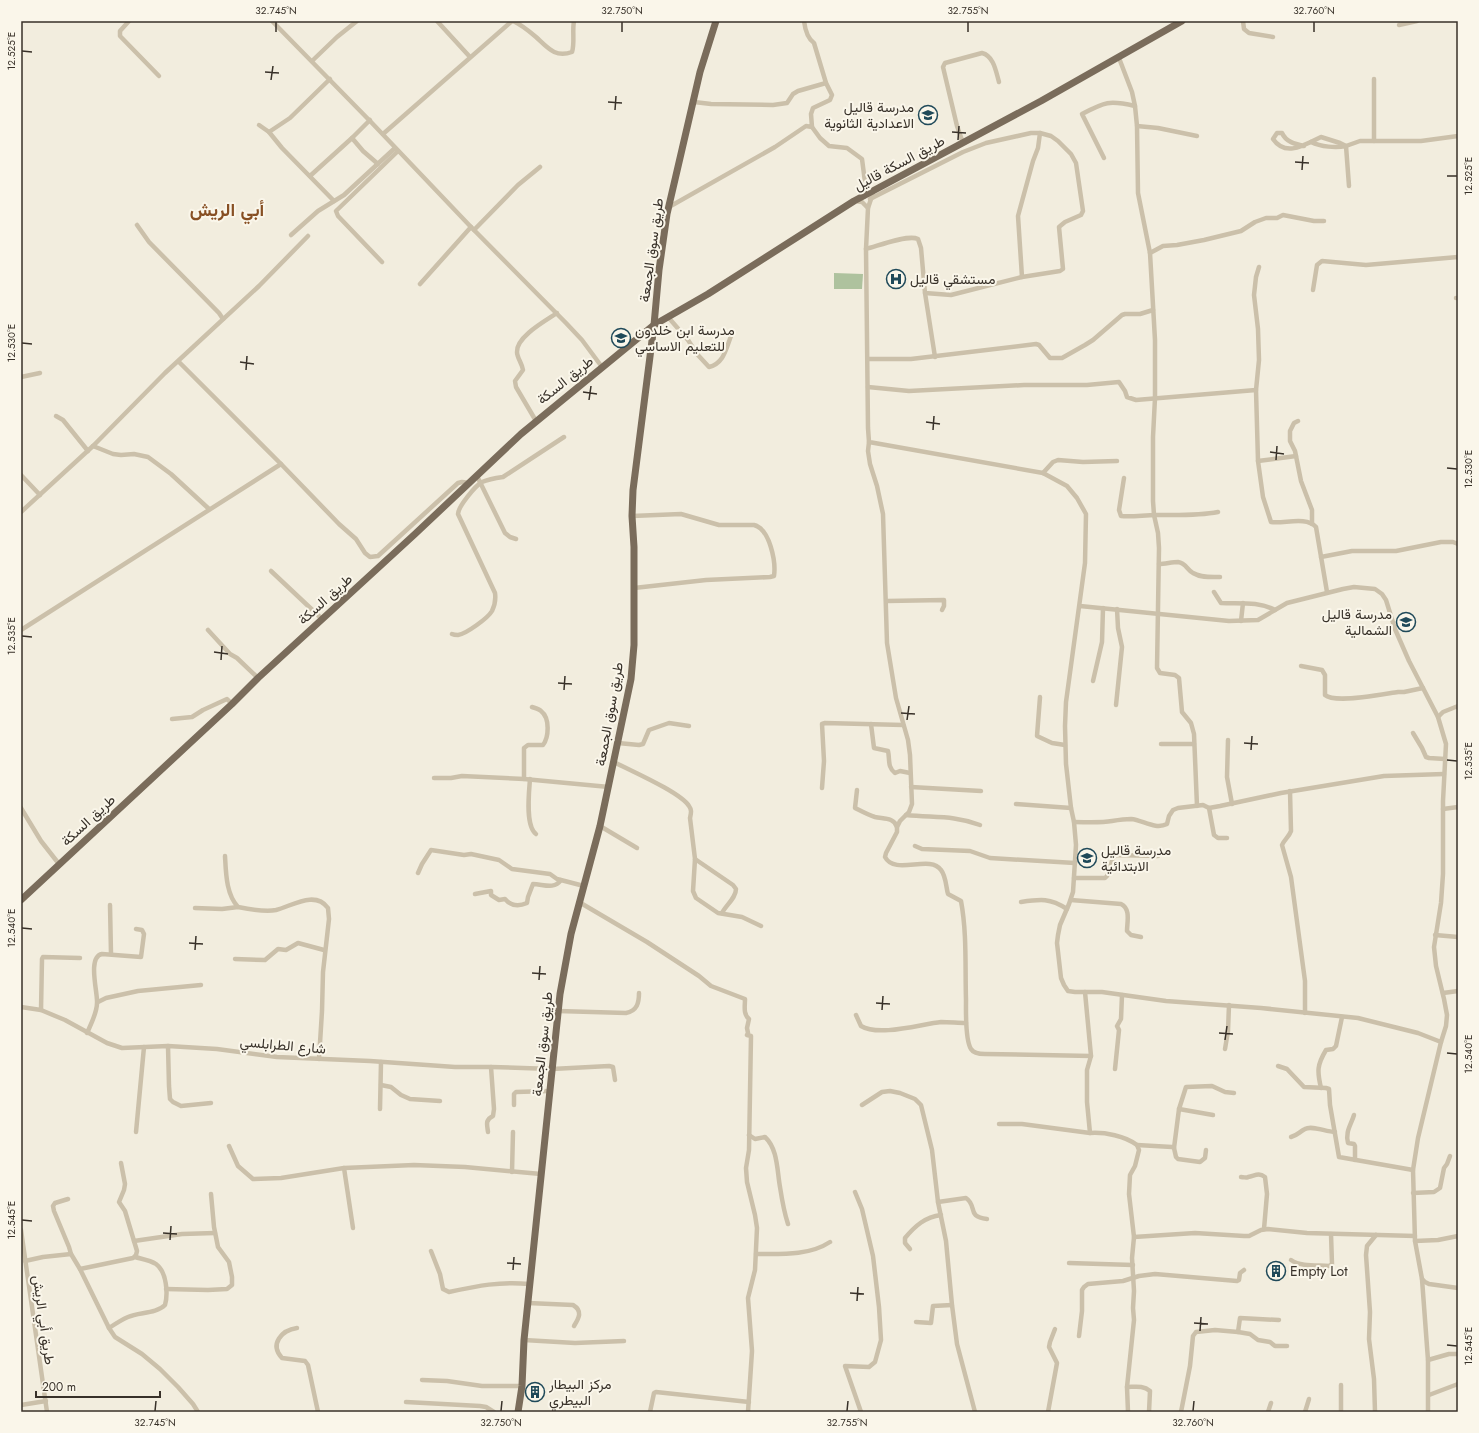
<svg xmlns="http://www.w3.org/2000/svg" width="1479" height="1433" font-family="Jost,Vazirmatn,sans-serif">
<style>
.green{fill:#aec29e}
.lines{fill:none;stroke-linecap:round;stroke-linejoin:round}
.minor{stroke:#cbc0aa;stroke-width:4.5}
.primary{stroke:#7a6c5b;stroke-width:7}
.ticks{fill:none;stroke:#383129;stroke-width:1.5}
.labels{text-anchor:middle;stroke-width:4;stroke-linejoin:round;paint-order:stroke}
.poi-label{font-size:14px;fill:#383129;stroke:#faf6ea;text-anchor:start}
.street-label{font-size:14px;fill:#383129;stroke:#faf6ea}
.district-label{font-size:18px;font-weight:bold;fill:#874f23;stroke:#faf6ea}
.neatline{fill:none;stroke:#383129;stroke-width:1.5}
.ticks-label{font-size:10px;text-anchor:middle;fill:#383129}
</style>
<rect width="100%" height="100%" fill="#f2edde"/>
<polygon class="green" points="834,273 863,274 862,289 834,289"/>
<g class="lines">
<g class="minor">
<polyline points="129,21 120,31 120,36 159,76"/>
<polyline points="272,21 371,122 471,227 566,323 582,340 602,367"/>
<polyline points="437,21 470,57"/>
<path d="M 513,21 C 522,25 529,31 536,37 C 548,48 555,58 572,52 C 575,43 572,31 574,21"/>
<polyline points="1243,21 1244,29 1249,33 1273,37"/>
<polyline points="1399,25 1417,21"/>
<polyline points="1119,58 1132,92 1135,106 1137,126 1138,193 1150,253 1155,340 1155,398 1153,437 1153,501 1154,515 1158,533 1159,548 1157,668 1160,673 1175,675 1179,678 1182,712 1191,723 1194,734 1197,806"/>
<polyline points="312,61 337,37 357,21"/>
<polyline points="694,102 711,104 773,105 787,103 793,94 798,91 826,83"/>
<polyline points="370,120 352,138 363,151 378,164"/>
<polyline points="259,125 269,132 290,118 330,79"/>
<polyline points="1137,126 1158,128 1197,136"/>
<polyline points="812,127 820,138 829,146 847,148 862,159 865,182 864,197"/>
<polyline points="269,132 282,148 334,201"/>
<polyline points="383,134 512,21"/>
<polyline points="1374,141 1374,79"/>
<path d="M 1311,142 C 1321,147 1336,148 1346,146 L 1349,186"/>
<path d="M 963,143 L 957,126 L 943,67 L 945,63 L 982,53 C 994,56 996,72 999,82"/>
<path d="M 1304,146 C 1295,144 1286,142 1282,133 L 1277,133 L 1273,139 C 1286,158 1306,144 1321,137 L 1340,143 L 1346,146 L 1360,141 L 1421,141 L 1458,136"/>
<path d="M 1104,158 L 1082,114 C 1105,102 1109,100 1135,106"/>
<polyline points="310,176 352,138"/>
<polyline points="873,193 868,208 866,249 868,428 869,442 1043,473 1067,486 1077,498 1086,514 1085,563 1066,702 1065,726 1066,764 1071,808 1074,822 1076,845 1073,892 1069,904 1060,925 1058,935 1057,943 1061,978 1064,985 1068,991 1075,992 1102,992 1166,1001 1261,1008 1358,1018 1418,1033 1441,1042 1446,1026 1447,1015 1444,999 1436,966 1434,947 1441,903 1443,874 1443,801 1446,744 1438,717 1409,661 1395,629 1386,600 1382,594 1375,589 1354,587 1343,589 1287,603 1258,620 1229,621 1080,606"/>
<polyline points="855,201 862,202 868,208"/>
<path d="M 669,207 L 775,147 L 806,126 L 812,127 L 811,114 L 813,108 L 830,100 L 832,95 L 826,83 L 814,43 C 807,38 805,29 804,21"/>
<polyline points="137,225 149,242 219,313 223,319"/>
<polyline points="474,230 518,185 540,167"/>
<polyline points="291,235 318,211 344,195 395,148"/>
<path d="M 866,249 C 878,246 908,234 918,239 L 921,248 L 925,293 L 951,295 L 1022,277 L 1060,271 L 1063,269 L 1059,227 L 1065,222 L 1081,215 L 1083,211 L 1076,163 L 1071,154 L 1058,141 L 1051,136 L 1040,133 L 1031,133 L 986,143 L 963,152 L 870,199"/>
<polyline points="1150,253 1163,246 1177,245 1204,240 1241,231 1255,222 1266,218 1277,218 1283,215 1314,221 1324,221"/>
<polyline points="382,262 338,216 336,211 398,151"/>
<path d="M 1259,267 L 1256,277 L 1254,295 L 1258,329 L 1259,360 L 1256,390 L 1258,461 L 1263,497 L 1271,522 C 1284,524 1306,516 1316,527 L 1327,592"/>
<polyline points="1022,277 1018,216 1033,161 1038,148 1040,133"/>
<polyline points="420,284 471,227"/>
<polyline points="1313,290 1317,265 1322,261 1366,265 1458,257"/>
<polyline points="925,293 935,357"/>
<polyline points="1456,298 1458,298"/>
<path d="M 668,317 L 688,340 L 697,354 L 709,367 C 724,363 726,349 731,336"/>
<polyline points="868,359 911,359 1036,344 1039,345 1050,358 1062,358 1085,345 1093,340 1122,315 1125,314 1140,314 1153,310"/>
<polyline points="21,377 40,373"/>
<polyline points="868,387 909,391 1024,385 1087,385 1119,382 1125,391 1127,397 1136,400 1256,390"/>
<polyline points="56,416 63,420 88,451"/>
<path d="M 536,421 L 516,387 L 515,381 L 523,370 C 522,363 517,358 517,352 C 516,337 545,321 557,313"/>
<polyline points="1298,421 1294,423 1290,431 1290,441 1295,451 1301,481 1312,510 1312,524"/>
<path d="M 869,442 L 868,451 L 870,464 L 877,486 L 883,514 L 887,643 L 896,698 L 908,740 L 910,755 L 912,804 L 909,812 L 900,821 L 897,827 L 897,832 L 886,853 L 885,857 C 895,876 930,854 941,870 C 946,876 946,887 948,894 L 961,901 C 967,933 965,967 966,1000 C 966,1012 965,1040 971,1049 C 974,1054 981,1054 985,1054 L 1091,1056"/>
<polyline points="93,446 113,454 121,455 134,454 148,457 171,474 209,509"/>
<polyline points="1258,461 1296,456"/>
<polyline points="281,464 339,524 356,539 365,553 370,557 378,556 458,483 462,482 470,483"/>
<polyline points="1043,473 1053,462 1058,460 1083,462 1117,461"/>
<polyline points="21,475 40,495"/>
<polyline points="477,476 505,533 510,537 516,539"/>
<path d="M 1124,478 L 1119,510 L 1121,516 C 1133,517 1144,515 1156,515 C 1176,515 1198,516 1218,512"/>
<polyline points="21,512 93,446 165,373 259,286 308,236"/>
<path d="M 632,516 L 681,514 L 719,525 L 754,525 C 770,529 776,562 774,576 L 770,577 L 706,580 L 634,588"/>
<polyline points="1321,557 1352,551 1396,551 1441,542 1453,542 1458,544"/>
<path d="M 1159,564 C 1165,564 1172,562 1178,562 C 1186,563 1187,570 1193,573 C 1201,578 1211,577 1220,577"/>
<polyline points="271,571 322,619"/>
<path d="M 1214,592 L 1221,603 C 1239,604 1258,601 1275,610"/>
<polyline points="887,601 944,600 944,606 942,610"/>
<polyline points="1241,621 1243,603"/>
<polyline points="21,630 281,464 179,362"/>
<polyline points="208,630 230,654 237,658 258,678"/>
<path d="M 452,634 C 454,635 456,635 458,635 C 466,634 488,618 492,611 C 495,605 496,600 495,593 L 458,514 C 458,507 475,486 482,482 C 489,479 496,478 503,477 L 564,437"/>
<path d="M 1301,666 L 1322,670 L 1325,675 L 1325,695 C 1335,704 1384,694 1398,692 L 1404,692 L 1423,688"/>
<polyline points="1093,681 1102,642 1103,608"/>
<polyline points="1040,697 1037,736 1052,743 1065,745"/>
<polyline points="1116,705 1122,647 1118,628 1117,609"/>
<polyline points="1438,717 1443,712 1458,706"/>
<polyline points="172,719 192,717 203,710 227,699 232,704"/>
<path d="M 871,724 L 874,748 L 888,751 C 890,759 887,767 895,773 L 900,771 L 910,773"/>
<polyline points="1413,733 1422,748 1426,757 1429,758 1445,759"/>
<polyline points="1228,740 1227,777 1232,804"/>
<polyline points="618,743 639,745 643,744 649,730 669,723 689,726"/>
<polyline points="1161,744 1194,744"/>
<path d="M 614,762 C 631,771 680,792 689,806 C 692,810 691,813 690,818 L 695,859 L 693,891 L 696,898 L 718,913 L 742,917 L 761,926"/>
<polyline points="434,778 451,778 462,776 524,779 609,787"/>
<path d="M 524,779 L 524,748 L 528,745 L 543,745 C 549,737 550,718 541,711 C 539,709 535,708 532,707"/>
<path d="M 530,779 C 529,792 525,826 536,834"/>
<polyline points="911,787 981,791"/>
<polyline points="822,788 824,761 822,724 825,723 903,725"/>
<path d="M 857,790 L 855,808 C 861,811 868,815 875,817 C 883,819 894,817 897,827"/>
<path d="M 1290,791 L 1291,831 C 1289,837 1284,840 1282,845 L 1291,877 L 1305,981 L 1305,1013"/>
<polyline points="1016,804 1071,808"/>
<polyline points="21,808 41,841 59,864"/>
<polyline points="1209,808 1214,835 1218,838 1227,838"/>
<polyline points="1443,809 1458,807"/>
<path d="M 906,815 C 934,818 953,815 980,825"/>
<path d="M 1074,822 C 1087,822 1100,823 1112,821 C 1118,820 1124,819 1131,819 C 1143,820 1155,830 1167,824 L 1169,816 L 1173,810 L 1178,808 L 1203,805 L 1209,808 L 1220,806 L 1281,793 L 1384,776 L 1444,774"/>
<polyline points="600,826 637,848"/>
<polyline points="915,846 922,849 970,851 990,858 1075,863"/>
<path d="M 225,856 C 226,873 226,894 238,907 C 248,909 266,912 276,910 C 292,906 315,890 328,908 L 329,919 L 323,972 L 322,1011 L 319,1059"/>
<path d="M 695,859 L 733,885 L 736,889 C 736,898 726,905 722,913"/>
<polyline points="418,873 422,864 431,850 464,855 471,854 499,860 512,869 550,874 557,879 584,886"/>
<polyline points="1074,878 1105,878 1107,876 1113,858 1116,855 1158,856"/>
<path d="M 475,894 L 491,891 L 491,895 L 499,900 L 505,899 C 511,906 518,907 527,903 L 528,897 L 533,884 C 543,884 554,890 561,880"/>
<path d="M 1071,900 L 1121,904 C 1131,909 1127,922 1127,931 L 1131,935 L 1141,937"/>
<path d="M 579,902 L 647,942 L 699,976 L 711,986 L 745,999 C 745,1006 743,1014 749,1019 L 747,1028 L 748,1033 L 747,1035 L 751,1036 L 749,1150 L 746,1168 L 747,1182 L 755,1215 L 757,1228 L 755,1270 L 748,1298 L 752,1351 L 748,1412"/>
<path d="M 1021,902 C 1041,899 1050,898 1067,909"/>
<polyline points="110,905 111,954"/>
<polyline points="195,908 222,909 238,907"/>
<polyline points="1435,935 1458,937"/>
<polyline points="235,959 265,960 278,949 286,950 298,943 324,950"/>
<path d="M 1085,992 L 1091,1056 L 1087,1070 L 1087,1102 L 1090,1133 C 1105,1132 1125,1136 1137,1145 L 1139,1150 L 1135,1166 L 1130,1175 L 1129,1194 L 1134,1237 L 1132,1258 L 1134,1291 L 1133,1308 L 1134,1320 L 1127,1387 L 1128,1412"/>
<polyline points="1443,993 1458,991"/>
<polyline points="98,1002 106,998 138,991 201,985"/>
<polyline points="21,1007 41,1010 65,1020 107,1043 122,1048 168,1046 217,1049 277,1057 370,1061 455,1067 491,1067 552,1069 609,1066 613,1067 615,1080"/>
<polyline points="41,1010 42,959 43,957 80,958"/>
<path d="M 558,1011 L 626,1013 C 637,1011 639,1003 639,993"/>
<path d="M 856,1015 L 861,1026 C 879,1037 921,1024 941,1022 C 950,1022 958,1023 966,1023"/>
<path d="M 87,1033 C 91,1024 97,1013 97,1003 C 98,993 87,957 102,954 L 141,957 L 144,934 L 142,930 L 136,929"/>
<polyline points="168,1046 169,1086 170,1099 173,1102 181,1106 211,1103"/>
<polyline points="1225,1049 1228,1031 1229,1005"/>
<polyline points="1278,1066 1287,1069 1304,1087 1326,1088 1329,1089 1330,1105 1339,1157 1413,1170"/>
<polyline points="1115,1069 1119,1030 1117,1026 1121,1019 1122,995"/>
<polyline points="381,1085 391,1087 401,1095 410,1099 440,1101"/>
<path d="M 1321,1088 C 1317,1071 1317,1065 1326,1050 L 1333,1049 L 1336,1046 L 1342,1017"/>
<polyline points="514,1105 514,1094 516,1092 549,1091"/>
<polyline points="862,1105 882,1092 890,1091 900,1093 915,1099 921,1105 932,1150 938,1202 946,1241 952,1305 957,1344 975,1412"/>
<polyline points="380,1109 381,1062"/>
<polyline points="1179,1109 1213,1115"/>
<path d="M 1354,1115 C 1351,1125 1345,1132 1348,1143 L 1354,1144 L 1355,1146 L 1355,1160"/>
<polyline points="999,1124 1022,1124 1090,1133"/>
<polyline points="136,1132 144,1047"/>
<path d="M 488,1132 C 487,1124 485,1120 493,1116 L 494,1109 L 491,1067"/>
<path d="M 749,1135 L 755,1139 L 765,1137 C 778,1149 777,1171 780,1187 C 782,1200 784,1212 788,1224"/>
<path d="M 1291,1137 C 1298,1135 1299,1132 1305,1129 C 1312,1125 1326,1132 1335,1132"/>
<polyline points="1137,1145 1172,1147 1174,1148 1176,1157 1178,1159 1200,1162 1205,1158 1206,1150"/>
<polyline points="229,1146 238,1166 253,1179 281,1178 344,1168 414,1165 465,1167 541,1174"/>
<polyline points="1174,1148 1179,1109 1186,1087 1212,1086 1225,1092 1234,1093"/>
<polyline points="344,1168 353,1228"/>
<polyline points="512,1172 513,1132"/>
<path d="M 1241,1177 C 1241,1177 1248,1178 1248,1177 C 1255,1176 1258,1172 1265,1177 L 1267,1194 L 1264,1229"/>
<polyline points="855,1192 862,1209 873,1256 879,1307 881,1340 875,1362 869,1367 845,1366 861,1412"/>
<polyline points="1413,1193 1434,1192 1440,1188 1444,1168 1447,1164 1450,1156"/>
<polyline points="68,1199 55,1203 53,1206 54,1211 69,1247 71,1254 80,1269 109,1328 115,1337 142,1354 160,1369 178,1387 193,1404 198,1412"/>
<path d="M 938,1202 L 966,1198 C 978,1206 966,1217 987,1219"/>
<polyline points="21,1230 47,1412"/>
<polyline points="1134,1237 1195,1233 1244,1236 1249,1236 1261,1230 1268,1229 1307,1233 1415,1236"/>
<polyline points="134,1241 182,1234 215,1233"/>
<polyline points="1415,1241 1438,1240 1458,1236"/>
<path d="M 910,1249 L 905,1243 L 905,1238 C 915,1226 925,1217 941,1215"/>
<path d="M 431,1251 L 440,1274 L 443,1289 L 449,1292 C 477,1286 501,1281 529,1284"/>
<path d="M 756,1254 C 780,1254 809,1256 830,1242"/>
<path d="M 1291,1260 C 1301,1267 1317,1265 1329,1266 L 1332,1264 L 1331,1234"/>
<polyline points="25,1261 43,1257 71,1254"/>
<polyline points="1069,1263 1133,1265"/>
<polyline points="80,1269 133,1258 136,1255 137,1251 125,1211 119,1202 124,1190 125,1184 121,1163"/>
<polyline points="1422,1279 1425,1282 1429,1284 1458,1288"/>
<polyline points="166,1289 208,1290 227,1289 232,1285 232,1277 229,1262 218,1247 214,1227 211,1194"/>
<path d="M 528,1303 L 573,1305 C 583,1311 579,1318 574,1326"/>
<polyline points="916,1322 931,1323 933,1306 952,1305"/>
<path d="M 109,1328 C 115,1324 121,1320 128,1317 C 139,1312 156,1314 165,1305 C 168,1294 167,1272 156,1264 C 150,1260 142,1259 135,1257"/>
<path d="M 297,1328 C 282,1330 269,1344 282,1358 L 305,1361 L 308,1365 L 318,1412"/>
<polyline points="1238,1332 1240,1318 1279,1320"/>
<polyline points="1079,1336 1082,1311 1082,1290 1084,1287 1088,1284 1123,1281 1139,1276 1155,1274 1237,1281 1239,1280 1240,1273 1244,1270"/>
<polyline points="524,1340 575,1343 624,1341"/>
<polyline points="1428,1360 1449,1354 1458,1354"/>
<polyline points="422,1380 447,1381 482,1386 522,1386"/>
<path d="M 1127,1387 C 1135,1387 1143,1385 1150,1391 L 1149,1412"/>
<polyline points="1429,1395 1458,1384"/>
<polyline points="406,1402 480,1406 486,1407 494,1412"/>
<polyline points="21,1405 46,1401"/>
<polyline points="650,1412 654,1393 656,1392 749,1402"/>
<polyline points="1048,1412 1057,1363 1049,1347 1050,1342 1055,1329"/>
<polyline points="1181,1412 1190,1366 1193,1336 1196,1332 1215,1330 1238,1332 1250,1334 1258,1340 1270,1342 1275,1346 1287,1346"/>
<polyline points="1268,1412 1271,1403"/>
<polyline points="1305,1412 1309,1399"/>
<polyline points="1341,1412 1341,1385"/>
<polyline points="1375,1412 1374,1379 1369,1339 1370,1312 1366,1255 1367,1246 1376,1235"/>
<polyline points="1428,1412 1428,1360 1422,1279 1415,1241 1413,1170 1418,1138 1441,1042"/>
</g>
<g class="primary">
<polyline points="21,900 232,704 258,678 415,534 521,434 654,325 708,294 854,201 1041,101 1182,21"/>
<polyline points="518,1412 522,1386 524,1340 560,994 571,934 600,826 631,679 634,645 634,547 632,516 633,490 654,325 659,270 667,214 700,72 716,21"/>
</g>
</g>
<path class="ticks" d="M 276,32 L 276,22M 622,32 L 622,22M 968,32 L 968,22M 1314,32 L 1314,22M 22,51 L 32,52M 265,72 L 279,73M 271,80 L 273,66M 608,102 L 622,103M 615,110 L 616,96M 952,132 L 966,133M 958,140 L 959,126M 1295,162 L 1309,163M 1302,170 L 1303,156M 1447,176 L 1457,176M 22,343 L 32,344M 240,362 L 254,364M 246,370 L 247,356M 583,392 L 597,394M 589,400 L 591,386M 926,422 L 940,424M 933,430 L 934,416M 1270,452 L 1284,454M 1276,460 L 1277,446M 1447,468 L 1457,469M 22,636 L 32,637M 214,652 L 228,654M 221,660 L 222,646M 558,683 L 572,684M 564,690 L 565,676M 901,713 L 915,714M 907,720 L 909,706M 1244,743 L 1258,744M 1251,750 L 1252,736M 1447,760 L 1457,761M 22,928 L 32,929M 189,943 L 203,944M 195,950 L 196,936M 532,973 L 546,974M 539,980 L 540,966M 876,1003 L 890,1004M 882,1010 L 883,996M 1219,1033 L 1233,1034M 1225,1040 L 1227,1026M 1447,1053 L 1457,1054M 22,1220 L 32,1221M 163,1233 L 177,1234M 170,1240 L 171,1226M 507,1263 L 521,1264M 513,1270 L 514,1257M 850,1293 L 864,1294M 857,1301 L 858,1287M 1194,1323 L 1208,1324M 1200,1331 L 1201,1317M 1447,1345 L 1457,1346M 155,1411 L 156,1401M 501,1411 L 502,1401M 847,1411 L 848,1401M 1193,1411 L 1194,1401"/>
<defs>
<g id="school-ring" transform="scale(1)"><circle r="9.5" fill="#faf6ea" stroke="#1f4959" stroke-width="1.5"/><path d="M0-5L7-2L0 1L-7-2ZM-4 1L0 2.5L4 1V4Q0 6-4 4Z" fill="#1f4959"/></g>
<g id="hospital-ring" transform="scale(1)"><circle r="9.5" fill="#faf6ea" stroke="#1f4959" stroke-width="1.5"/><path d="M-5-5h3v3.5h4V-5h3V5h-3V1.5h-4V5h-3Z" fill="#1f4959"/></g>
<g id="building-ring" transform="scale(1)"><circle r="9.5" fill="#faf6ea" stroke="#1f4959" stroke-width="1.5"/><path d="M-4-6H4V6H1V3H-1V6H-4ZM-2.5-4.3h1.7v1.8h-1.7ZM.8-4.3h1.7v1.8H.8ZM-2.5-1h1.7V.8h-1.7ZM.8-1h1.7V.8H.8Z" fill="#1f4959"/></g>
</defs>
<g fill-rule="evenodd">
<use href="#school-ring" x="928" y="115"/>
<use href="#hospital-ring" x="896" y="279"/>
<use href="#school-ring" x="621" y="338"/>
<use href="#school-ring" x="1406" y="622"/>
<use href="#school-ring" x="1087" y="858"/>
<use href="#building-ring" x="1276" y="1271"/>
<use href="#building-ring" x="535" y="1392"/>
</g>
<g class="labels">
<g class="poi-label">
<text x="914" y="112" text-anchor="end">مدرسة قاليل<tspan x="914" dy="16">الاعدادية الثانوية</tspan></text>
<text x="910" y="284">مستشقي قاليل</text>
<text x="635" y="335">مدرسة ابن خلدون<tspan x="635" dy="16">للتعليم الاساسي</tspan></text>
<text x="1392" y="619" text-anchor="end">مدرسة قاليل<tspan x="1392" dy="16">الشمالية</tspan></text>
<text x="1101" y="855">مدرسة قاليل<tspan x="1101" dy="16">الابتدائية</tspan></text>
<text x="1290" y="1276">Empty Lot</text>
<text x="549" y="1389">مركز البيطار<tspan x="549" dy="16">البيطري</tspan></text>
</g>
<g class="street-label">
<text transform="translate(899 163) rotate(-28)" y="5">طريق السكة قاليل</text>
<text transform="translate(651 250) rotate(-82)" y="5">طريق سوق الجمعة</text>
<text transform="translate(565 380) rotate(-39)" y="5">طريق السكة</text>
<text transform="translate(325 599) rotate(-42)" y="5">طريق السكة</text>
<text transform="translate(609 714) rotate(-80)" y="5">طريق سوق الجمعة</text>
<text transform="translate(88 820) rotate(-43)" y="5">طريق السكة</text>
<text transform="translate(542 1044) rotate(-84)" y="5">طريق سوق الجمعة</text>
<text transform="translate(283 1045) rotate(5)" y="5">شارع الطرابلسي</text>
<text transform="translate(44 1320) rotate(82)" y="5">طريق أبي الريش</text>
</g>
<g class="district-label">
<text x="227" y="216">أبي الريش</text>
</g>
</g>
<rect width="1479" height="1433" fill="none" stroke="#faf6ea" stroke-width="44"/>
<path d="M36 1391v6h124v-6" fill="none" stroke="#383129" stroke-width="2"/>
<text x="42" y="1391" font-size="12" fill="#383129" stroke="#faf6ea" stroke-width="3" paint-order="stroke">200 m</text>
<rect x="22" y="22" width="1435" height="1389" class="neatline"/>
<g class="ticks-label">
<text x="276" y="14">32.745°N</text>
<text x="622" y="14">32.750°N</text>
<text x="968" y="14">32.755°N</text>
<text x="1314" y="14">32.760°N</text>
<text transform="translate(11 51) rotate(-90)" y="4">12.525°E</text>
<text transform="translate(1468 176) rotate(-90)" y="4">12.525°E</text>
<text transform="translate(11 343) rotate(-90)" y="4">12.530°E</text>
<text transform="translate(1468 469) rotate(-90)" y="4">12.530°E</text>
<text transform="translate(11 636) rotate(-90)" y="4">12.535°E</text>
<text transform="translate(1468 761) rotate(-90)" y="4">12.535°E</text>
<text transform="translate(11 928) rotate(-90)" y="4">12.540°E</text>
<text transform="translate(1468 1054) rotate(-90)" y="4">12.540°E</text>
<text transform="translate(11 1220) rotate(-90)" y="4">12.545°E</text>
<text transform="translate(1468 1346) rotate(-90)" y="4">12.545°E</text>
<text x="155" y="1426">32.745°N</text>
<text x="501" y="1426">32.750°N</text>
<text x="847" y="1426">32.755°N</text>
<text x="1193" y="1426">32.760°N</text>
</g>
</svg>
